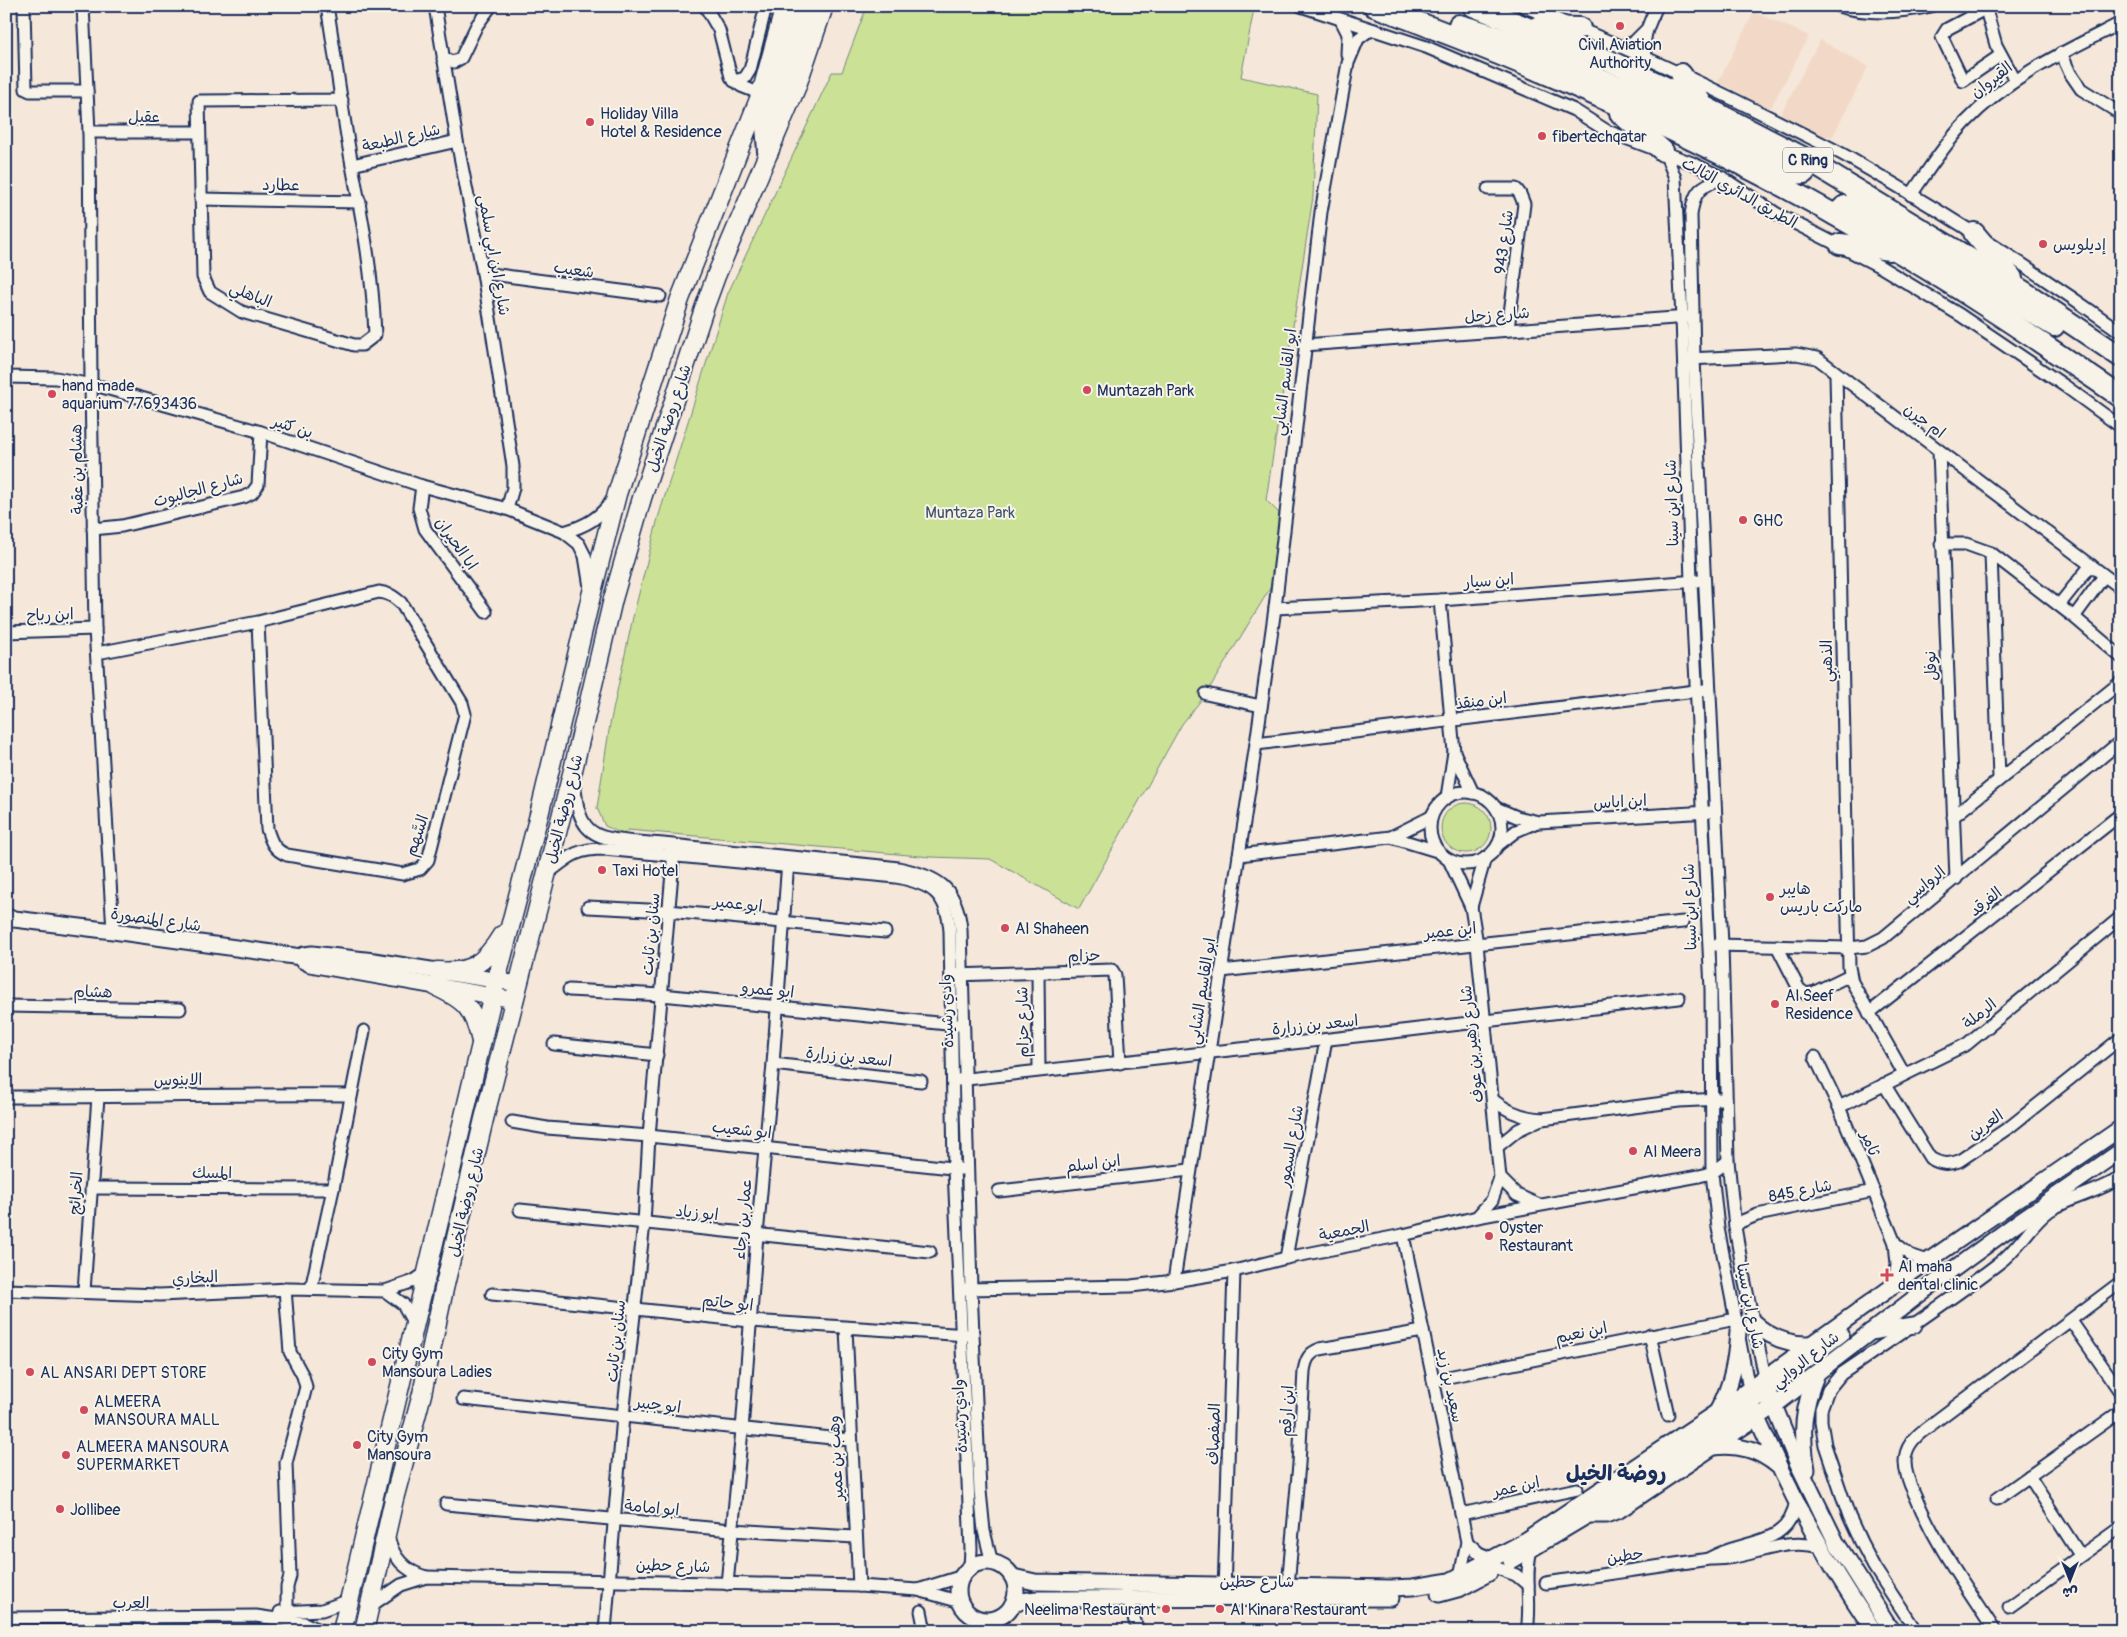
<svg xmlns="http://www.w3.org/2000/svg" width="2127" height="1637" font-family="Pangolin,'Playpen Sans Arabic',sans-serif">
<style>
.built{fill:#f2d9c7}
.green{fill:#cae196;stroke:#72887a}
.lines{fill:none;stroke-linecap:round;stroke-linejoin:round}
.street-casing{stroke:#1b2f5e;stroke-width:15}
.secondary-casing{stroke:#1b2f5e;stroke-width:19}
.primary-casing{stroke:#1b2f5e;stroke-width:21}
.highway-casing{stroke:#1b2f5e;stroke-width:24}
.street{stroke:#f7f3e8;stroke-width:11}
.secondary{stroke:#f7f3e8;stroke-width:15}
.primary{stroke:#f7f3e8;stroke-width:18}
.highway{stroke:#f7f3e8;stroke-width:20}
.poi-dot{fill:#d1495b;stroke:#f7f3e8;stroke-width:2}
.labels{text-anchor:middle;stroke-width:4;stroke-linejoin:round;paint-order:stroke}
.shield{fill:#f7f3e8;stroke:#5d6a87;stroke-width:1}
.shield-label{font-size:15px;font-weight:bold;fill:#1b2f5e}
.poi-label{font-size:16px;fill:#1b2f5e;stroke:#f7f3e8;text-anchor:start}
.street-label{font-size:16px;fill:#1b2f5e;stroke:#f7f3e8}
.park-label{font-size:16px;fill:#3e5369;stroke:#f7f3e8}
.district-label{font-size:21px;font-weight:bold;fill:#1b2f5e;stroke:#f7f3e8}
</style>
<rect width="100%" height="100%" fill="#f5e7d9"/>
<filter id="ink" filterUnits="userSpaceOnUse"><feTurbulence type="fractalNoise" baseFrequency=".02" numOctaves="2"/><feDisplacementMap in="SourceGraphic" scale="10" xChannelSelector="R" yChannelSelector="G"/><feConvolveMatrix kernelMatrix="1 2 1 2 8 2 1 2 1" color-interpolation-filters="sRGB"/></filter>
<g filter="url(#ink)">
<g class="built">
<polygon points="1754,12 1809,36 1770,109 1718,82"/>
<polygon points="1820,40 1868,67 1833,136 1816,136 1780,115"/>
</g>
<g class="green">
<polygon points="867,6 1246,6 1254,9 1241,77 1317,94 1313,197 1266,500 1279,513 1272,585 1206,694 1182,724 1079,909 990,859 931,857 628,830 623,834 605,826 597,808 610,724 633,617 658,518 728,293 832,72 842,72"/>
<circle cx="1466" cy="828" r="25"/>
</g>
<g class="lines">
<g class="street-casing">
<g id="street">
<polyline points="24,6 26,89 30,91 87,91"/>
<polyline points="83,6 89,132 91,384 95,629 113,931"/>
<path d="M 327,6 C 336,59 342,112 352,165 C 363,223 373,276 375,335 L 362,345 L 354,345 L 242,312 L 210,292 L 203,277 L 199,101 L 342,100"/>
<polyline points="435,6 457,141 483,273 513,466 513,488 507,509"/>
<polyline points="705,6 719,30 731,77 741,86 761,94"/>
<polyline points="1301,6 1426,47 1574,110 1607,131 1692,163 1723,178 1777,214 1881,267 1960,315 2065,386 2121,427"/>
<path d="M 1523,6 C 1608,39 1690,77 1771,118 C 1798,132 1825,144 1851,159 C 1944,212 2034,270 2121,332"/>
<path d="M 1838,6 C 1869,15 1900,13 1931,6"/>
<polyline points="1985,6 1996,45 2015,80"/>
<polyline points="1985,9 1947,29 1942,37 1963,81 2001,55"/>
<polyline points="1341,20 1348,34 1347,54"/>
<polyline points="1620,47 1634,42 1646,30"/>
<polyline points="2061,53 2070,73 2081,89 2121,114"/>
<polyline points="443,59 454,62 461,58 477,25 491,6"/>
<path d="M 1647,59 C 1640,39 1649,24 1657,6"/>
<polyline points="734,81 745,78 750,70 766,6"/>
<polyline points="89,132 199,132"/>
<polyline points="1663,151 1668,160 1675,178 1682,318 1691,581 1711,989 1712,1173 1718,1228 1749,1389"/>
<polyline points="352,165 457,141"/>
<path d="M 1723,178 C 1700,186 1694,191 1691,215 L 1694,359 L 1722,945 L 1728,1161 L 1735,1227 L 1744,1278 L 1765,1377"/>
<polyline points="1488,189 1516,189 1520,194 1524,204 1508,329"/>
<path d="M 1911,195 C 1928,170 1945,144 1966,122 C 2010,76 2066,51 2121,23"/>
<polyline points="201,199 360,202"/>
<polyline points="483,273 660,296"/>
<polyline points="1304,345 1688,317"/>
<polyline points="1688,359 1796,354 1817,358 2121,588"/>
<polyline points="1836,374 1849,967 1852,982 1904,1074"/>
<polyline points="6,377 56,378 102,387 261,432 422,486 507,509 564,532 579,544 585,556 590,587"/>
<polyline points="1939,451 1956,879"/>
<polyline points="422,486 419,508 425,529 486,612"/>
<polyline points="93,529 122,526 244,497 252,493 258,485 261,432"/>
<path d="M 564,532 C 586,526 600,518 613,499"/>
<polyline points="1941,544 1966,544 1991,553 2074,617 2121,657"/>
<polyline points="1991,553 1999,778"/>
<polyline points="1440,600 1454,752 1447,797"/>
<polyline points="2059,605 2091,565"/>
<polyline points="1275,608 1440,600 1697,581"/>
<polyline points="2074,617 2104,576"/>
<polyline points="6,632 95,629"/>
<path d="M 97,653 L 258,622 L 379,592 C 388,593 393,596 401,603 L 462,703 L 465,714 L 428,860 L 420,869 L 403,874 L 287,855 C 274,850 271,842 267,829 L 258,622"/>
<polyline points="1206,694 1261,706"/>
<polyline points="1256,744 1704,690"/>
<polyline points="1454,752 1473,793"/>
<path d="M 574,780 C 576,798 577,825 596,834 C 610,842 646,842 663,844 C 741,853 820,859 898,868 C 937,876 957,887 961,929 L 971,1289 L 980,1491 L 984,1531 L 992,1563"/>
<circle cx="1466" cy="828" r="36"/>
<polyline points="1496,808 1517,817 1539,822 1709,812"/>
<polyline points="1953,817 2121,682"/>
<polyline points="1391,837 1437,851"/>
<polyline points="1498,845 1516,831 1537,822"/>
<polyline points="1239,855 1391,837 1431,817"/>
<polyline points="1449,860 1471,907 1477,944 1500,1178 1492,1200 1477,1217"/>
<path d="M 548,873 C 569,857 575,849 604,849 L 896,877 C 932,884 947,893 950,931 L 954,1169 L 971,1549 L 970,1568"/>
<polyline points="588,907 668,911 885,932"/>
<polyline points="1471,907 1485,858"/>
<polyline points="1714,945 1849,948 1867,946 1883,938 2121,741"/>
<polyline points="1777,946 1799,989 1806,994 1815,992 1850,975"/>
<polyline points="1221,971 1683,922"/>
<polyline points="1038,972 1039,1070"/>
<polyline points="955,975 1112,970 1115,975 1120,1063"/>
<polyline points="569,990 662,995 957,1025"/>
<polyline points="6,1006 180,1009"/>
<polyline points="1869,1013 2121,814"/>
<polyline points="554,1044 657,1055"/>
<polyline points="1815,1057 1839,1107 1895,1243 1897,1264 1894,1286"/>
<polyline points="773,1064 921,1081"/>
<polyline points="958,1080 1393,1032 1679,998"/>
<path d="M 1884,1084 L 1930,1158 C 1940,1164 1948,1165 1959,1161 L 2011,1126 L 2121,1038"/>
<path d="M 6,1097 C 121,1097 236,1094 351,1095"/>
<path d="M 1493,1100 C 1508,1112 1523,1118 1542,1119 L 1679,1101 L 1720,1099"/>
<polyline points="1839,1107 1967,1044 2121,917"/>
<polyline points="512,1122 547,1128 649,1136 961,1169"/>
<polyline points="1497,1147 1518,1130 1541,1119"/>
<polyline points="1500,1178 1517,1195 1537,1204"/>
<polyline points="91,1188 333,1189"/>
<polyline points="999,1191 1190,1170"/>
<polyline points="520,1210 930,1252"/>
<polyline points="1735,1227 1740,1222 1757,1215 1874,1191"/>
<polyline points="1403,1235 1467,1542 1460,1576"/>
<polyline points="1895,1243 1910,1255 1928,1261"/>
<polyline points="1286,1258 1326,1040"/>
<polyline points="1174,1281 1256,744 1275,608 1321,212 1348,63 1358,39 1367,32 1374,30"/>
<polyline points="285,1289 290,1352 303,1376 306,1387 286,1463 290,1576 287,1587 287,1612"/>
<polyline points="311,1289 333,1189 364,1031"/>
<polyline points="965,1289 1131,1286 1174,1281 1234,1271 1286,1258 1403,1235 1477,1217 1699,1176 1712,1173 1728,1161"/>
<polyline points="6,1290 160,1295 289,1289 385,1291 414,1281 427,1272"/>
<polyline points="84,1291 98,1097"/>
<polyline points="385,1291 403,1304 414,1324"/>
<polyline points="492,1294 750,1321 968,1335"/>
<polyline points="2071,1321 2121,1393"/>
<polyline points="846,1329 859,1586"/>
<polyline points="1650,1335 1668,1415"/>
<polyline points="1433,1380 1736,1319"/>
<polyline points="463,1399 850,1440"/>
<polyline points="2029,1476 2080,1555"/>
<polyline points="1997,1499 2121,1411"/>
<polyline points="446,1504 731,1530 855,1537"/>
<polyline points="1461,1514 1577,1489"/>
<path d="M 388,1535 C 392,1557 405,1571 426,1577"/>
<polyline points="1467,1542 1479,1553 1493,1559"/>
<path d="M 1710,1558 C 1742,1539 1789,1548 1796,1501"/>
<polyline points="1497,1568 1516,1575 1528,1585"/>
<path d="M 1546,1583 L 1709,1559 C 1748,1561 1780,1536 1820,1547"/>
<polyline points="727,1584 742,1430 757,1235 773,1064 788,861"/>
<path d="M 1288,1586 L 1299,1464 L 1304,1371 C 1306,1359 1309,1353 1320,1349 L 1423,1331"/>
<polyline points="918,1590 963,1576"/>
<polyline points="1126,1592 1138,1631"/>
<polyline points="1224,1592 1234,1271"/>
<polyline points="369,1607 401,1585 426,1577 859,1586 918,1590 961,1602"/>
<polyline points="2009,1607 2121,1527"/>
<polyline points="921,1611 925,1631"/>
<polyline points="280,1612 322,1610 350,1600"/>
<polyline points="6,1618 256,1616 304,1623 322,1631"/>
<polyline points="148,1631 152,1618"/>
<polyline points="605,1631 623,1416 644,1223 649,1136 674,850"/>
<path d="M 1527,1631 C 1532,1603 1524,1577 1531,1549"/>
<path d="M 1916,1631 L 1874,1567 L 1861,1542 L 1849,1516 L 1825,1445 L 1821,1421 L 1821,1409 L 1828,1390 L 1841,1374 C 1894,1338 1948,1302 1999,1263 C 2019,1248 2031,1224 2049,1211 C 2071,1196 2099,1193 2121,1177"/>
<path d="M 1995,1631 C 1966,1586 1935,1544 1915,1495 C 1910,1485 1905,1473 1905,1462 C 1905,1447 1914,1438 1924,1430 L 2121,1282"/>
</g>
</g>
<g class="secondary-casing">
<g id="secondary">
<polyline points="6,918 113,931 301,957 302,960 310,964 515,1000"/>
<polyline points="301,957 304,955 312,954 374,961 519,984"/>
<path d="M 1753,1322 C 1770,1338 1788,1345 1811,1344"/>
<polyline points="1870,1332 1914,1325"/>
<polyline points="1762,1397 1768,1389 1841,1334"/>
<polyline points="1771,1398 1797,1462 1836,1542 1892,1631"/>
<path d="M 1718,1410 C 1732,1385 1736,1361 1738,1332"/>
<path d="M 1754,1410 C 1761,1429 1771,1447 1779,1466 C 1806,1524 1838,1578 1874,1631"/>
<path d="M 1714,1447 C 1739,1444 1759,1450 1778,1466"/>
<path d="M 1807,1470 C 1801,1433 1802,1409 1817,1373"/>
<polyline points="1588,1515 1606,1515 1619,1510 1774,1406 1925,1290 2018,1222 2121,1151"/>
<polyline points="1511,1561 1588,1515 1752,1404 1762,1392 1765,1377"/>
<circle cx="987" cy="1591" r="29"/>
<polyline points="1013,1577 1035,1582 1392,1588 1413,1587 1450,1581 1518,1545 1717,1412 1928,1261 2121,1128"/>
<polyline points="1439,1594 1461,1588 1489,1573"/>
<polyline points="1012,1605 1022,1601 1037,1599 1391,1598"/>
</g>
</g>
<g class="primary-casing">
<g id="primary">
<path d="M 437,971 C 471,974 485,963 502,935"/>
<path d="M 435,986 C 465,1000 473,1007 481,1041"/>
<polyline points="342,1631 496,981 540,811 591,596 617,494 680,299 761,94 785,6"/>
<polyline points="364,1631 394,1499 422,1394 444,1289 484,1119 573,770 613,599 642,498 705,306 716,276 796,88 824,6"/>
</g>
</g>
<g class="highway-casing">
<g id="highway">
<path d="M 1374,6 C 1538,66 1698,136 1849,223 C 1943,276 2032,336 2121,397"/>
<polyline points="1473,6 1608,60 1676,92 1802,157 2023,291 2121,357"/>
<path d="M 1459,25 C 1507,38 1553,58 1599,78 C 1666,107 1730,138 1794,174 L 1804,173 L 1812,163"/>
<polyline points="1537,27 1580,28"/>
<polyline points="1681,74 1701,102"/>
<polyline points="1620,113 1663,151"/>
<polyline points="768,151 766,126 768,115 805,6"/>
<polyline points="1835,215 1845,206 1856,207 2054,326"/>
<polyline points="1974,233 2012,278"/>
<polyline points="1840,244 1890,250"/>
</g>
</g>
<use href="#street" class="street"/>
<use href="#secondary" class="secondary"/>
<use href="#primary" class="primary"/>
<use href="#highway" class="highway"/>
</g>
</g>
<g class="poi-dot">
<circle cx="1620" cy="26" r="5"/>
<circle cx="590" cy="122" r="5"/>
<circle cx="1542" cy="136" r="5"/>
<circle cx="2043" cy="244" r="5"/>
<circle cx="1087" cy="390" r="5"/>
<circle cx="52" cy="394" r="5"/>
<circle cx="1743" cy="520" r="5"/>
<circle cx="602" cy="870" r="5"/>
<circle cx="1770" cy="897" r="5"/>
<circle cx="1005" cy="928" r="5"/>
<circle cx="1775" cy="1004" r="5"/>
<circle cx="1633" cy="1151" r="5"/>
<circle cx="1489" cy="1236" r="5"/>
<path d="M1884.5 1267.5h5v5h5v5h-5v5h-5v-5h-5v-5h5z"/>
<circle cx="372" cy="1362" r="5"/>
<circle cx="30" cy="1372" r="5"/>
<circle cx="84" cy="1410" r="5"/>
<circle cx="357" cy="1445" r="5"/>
<circle cx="66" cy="1455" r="5"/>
<circle cx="60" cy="1509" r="5"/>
<circle cx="1166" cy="1609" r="5"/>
<circle cx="1220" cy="1609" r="5"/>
</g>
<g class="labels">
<rect class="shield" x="1783" y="147.5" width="50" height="25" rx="4"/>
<g class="shield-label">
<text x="1808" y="165">C Ring</text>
</g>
<g class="poi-label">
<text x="1620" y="50" text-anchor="middle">Civil Aviation<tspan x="1620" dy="18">Authority</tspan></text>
<text x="600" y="119">Holiday Villa<tspan x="600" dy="18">Hotel &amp; Residence</tspan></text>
<text x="1552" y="142">fibertechqatar</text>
<text x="2053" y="250">إديلويس</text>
<text x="62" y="391">hand made<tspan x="62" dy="18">aquarium 77693436</tspan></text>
<text x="1097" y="396">Muntazah Park</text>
<text x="1753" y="526">GHC</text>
<text x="612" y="876">Taxi Hotel</text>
<text x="1780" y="894">هايبر<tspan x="1780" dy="18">ماركت باريس</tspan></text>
<text x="1015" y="934">Al Shaheen</text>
<text x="1785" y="1001">Al Seef<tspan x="1785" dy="18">Residence</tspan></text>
<text x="1643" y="1157">Al Meera</text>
<text x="1499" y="1233">Oyster<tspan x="1499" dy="18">Restaurant</tspan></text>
<text x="1898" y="1272">Al maha<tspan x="1898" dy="18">dental clinic</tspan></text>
<text x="382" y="1359">City Gym<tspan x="382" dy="18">Mansoura Ladies</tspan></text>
<text x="40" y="1378">AL ANSARI DEPT STORE</text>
<text x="94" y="1407">ALMEERA<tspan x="94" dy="18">MANSOURA MALL</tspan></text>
<text x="367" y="1442">City Gym<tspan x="367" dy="18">Mansoura</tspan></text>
<text x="76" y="1452">ALMEERA MANSOURA<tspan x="76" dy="18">SUPERMARKET</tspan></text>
<text x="70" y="1515">Jollibee</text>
<text x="1156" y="1615" text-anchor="end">Neelima Restaurant</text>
<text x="1230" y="1615">Al Kinara Restaurant</text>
</g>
<g class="street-label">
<text transform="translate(1991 79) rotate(-38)" y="6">القيروان</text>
<text x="144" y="122">عقيل</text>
<text transform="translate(401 137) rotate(-13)" y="6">شارع الطبعة</text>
<text transform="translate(281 184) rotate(1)" y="6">عطارد</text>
<text transform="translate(1740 192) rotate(29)" y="6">الطريق الدائري الثالث</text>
<text transform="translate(1503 242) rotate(-83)" y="6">شارع 943</text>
<text transform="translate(495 255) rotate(80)" y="6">شارع ابن ابي سلمى</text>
<text transform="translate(574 269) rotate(8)" y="6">شعيب</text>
<text transform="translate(251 294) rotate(22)" y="6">الباهلي</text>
<text transform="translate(1497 314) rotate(-4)" y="6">شارع زحل</text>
<text transform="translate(1284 382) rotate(-83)" y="6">ابو القاسم الشابي</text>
<text transform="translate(668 418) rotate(-72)" y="6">شارع روضة الخيل</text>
<text transform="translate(1925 420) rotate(37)" y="6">ام جرن</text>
<text transform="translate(293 426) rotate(18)" y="6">بن كثير</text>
<text transform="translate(76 469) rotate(-91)" y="6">هشام بن عقبة</text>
<text transform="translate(198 489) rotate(-15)" y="6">شارع الجالبوت</text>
<text transform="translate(1671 503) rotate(-92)" y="6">شارع ابن سينا</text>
<text transform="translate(457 543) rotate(55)" y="6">ابا الحيران</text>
<text transform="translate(1489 580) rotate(-4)" y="6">ابن سيار</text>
<text transform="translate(50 614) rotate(-2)" y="6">ابن رباح</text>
<text transform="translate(1826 661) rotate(-91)" y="6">الذهبي</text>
<text transform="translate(1930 666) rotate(-93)" y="6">نوفل</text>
<text transform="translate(1481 700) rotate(-7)" y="6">ابن منقذ</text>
<text transform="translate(1620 801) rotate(-3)" y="6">ابن اياس</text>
<text transform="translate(563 809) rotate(-76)" y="6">شارع روضة الخيل</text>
<text transform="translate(416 835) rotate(-71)" y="6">السَّهم</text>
<text transform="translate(1924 884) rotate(-39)" y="6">الرواسي</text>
<text transform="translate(1985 901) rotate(-38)" y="6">الفرقد</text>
<text transform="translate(738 903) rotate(6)" y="6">ابو عمير</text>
<text transform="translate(1689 907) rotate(-92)" y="6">شارع ابن سينا</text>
<text transform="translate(156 919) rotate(8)" y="6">شارع المنصورة</text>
<text transform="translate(1450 930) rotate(-6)" y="6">ابن عمير</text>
<text transform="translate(650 934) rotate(-85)" y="6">سنان بن ثابت</text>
<text transform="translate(1084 955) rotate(-2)" y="6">حزام</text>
<text transform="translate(768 989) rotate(6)" y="6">ابو عمرو</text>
<text transform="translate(93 991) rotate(1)" y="6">هشام</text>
<text transform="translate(1201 991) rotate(-81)" y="6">ابو القاسم الشابي</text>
<text transform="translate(946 1011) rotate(-92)" y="6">وادي رشيدة</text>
<text transform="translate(1979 1013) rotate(-39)" y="6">الرملة</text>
<text transform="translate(1022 1022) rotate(-91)" y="6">شارع حزام</text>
<text transform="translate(1315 1024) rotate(-6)" y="6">اسعد بن زرارة</text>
<text transform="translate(1471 1044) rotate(-96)" y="6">شارع زهير بن عوف</text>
<text transform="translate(849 1056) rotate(6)" y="6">اسعد بن زرارة</text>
<text transform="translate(178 1079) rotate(-1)" y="6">الابنوس</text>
<text transform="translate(1985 1124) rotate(-35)" y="6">العرين</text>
<text transform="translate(742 1129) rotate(6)" y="6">ابو شعيب</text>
<text transform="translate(1871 1143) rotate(68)" y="6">ثامر</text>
<text transform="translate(1290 1146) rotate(-80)" y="6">شارع السمور</text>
<text transform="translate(1093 1163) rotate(-7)" y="6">ابن اسلم</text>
<text x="212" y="1178">المسك</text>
<text transform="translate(1800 1190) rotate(-11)" y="6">شارع 845</text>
<text transform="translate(75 1193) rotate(-86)" y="6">الخرائج</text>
<text transform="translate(465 1202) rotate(-77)" y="6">شارع روضة الخيل</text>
<text transform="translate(697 1212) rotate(6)" y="6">ابو زياد</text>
<text transform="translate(742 1219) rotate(-85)" y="6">عمار بن رجاء</text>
<text transform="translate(1344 1230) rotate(-11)" y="6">الجمعية</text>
<text transform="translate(195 1277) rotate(-3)" y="6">البخاري</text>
<text transform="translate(728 1302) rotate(6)" y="6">ابو حاتم</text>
<text transform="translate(1751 1306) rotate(79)" y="6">شارع ابن سينا</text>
<text transform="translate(1581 1332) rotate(-12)" y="6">ابن نعيم</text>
<text transform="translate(615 1341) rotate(-84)" y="6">سنان بن ثابت</text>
<text transform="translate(1805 1359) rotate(-38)" y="6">شارع الروابي</text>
<text transform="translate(1451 1385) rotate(78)" y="6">سعيد بن زيد</text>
<text transform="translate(658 1404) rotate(7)" y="6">ابو جبير</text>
<text transform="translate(1286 1411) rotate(-87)" y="6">ابن ارقم</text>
<text transform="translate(959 1416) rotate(-93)" y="6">وادي رشيدة</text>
<text transform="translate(1213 1434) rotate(-88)" y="6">الصفصاف</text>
<text transform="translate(835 1458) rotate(-93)" y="6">وهب بن عمير</text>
<text transform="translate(1516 1486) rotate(-12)" y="6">ابن عمر</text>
<text transform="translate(652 1507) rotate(5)" y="6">ابو امامة</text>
<text transform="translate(1625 1555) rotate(-8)" y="6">حطين</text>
<text transform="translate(673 1565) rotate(2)" y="6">شارع حطين</text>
<text x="1257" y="1587">شارع حطين</text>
<text x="131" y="1608">العرب</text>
</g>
<g class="park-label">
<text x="970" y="518">Muntaza Park</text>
</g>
<g class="district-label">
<text x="1616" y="1480">روضة الخيل</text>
</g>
</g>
<rect width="2127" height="1637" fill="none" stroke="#f7f3e8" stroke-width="25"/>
<rect x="12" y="12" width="2102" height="1612" fill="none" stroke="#1b2f5e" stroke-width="2" filter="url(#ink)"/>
<g transform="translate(2070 1580) rotate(180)" stroke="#f7f3e8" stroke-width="4" paint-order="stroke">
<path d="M0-4L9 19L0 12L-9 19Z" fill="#1b2f5e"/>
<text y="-8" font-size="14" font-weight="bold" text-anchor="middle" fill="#1b2f5e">ش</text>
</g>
</svg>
